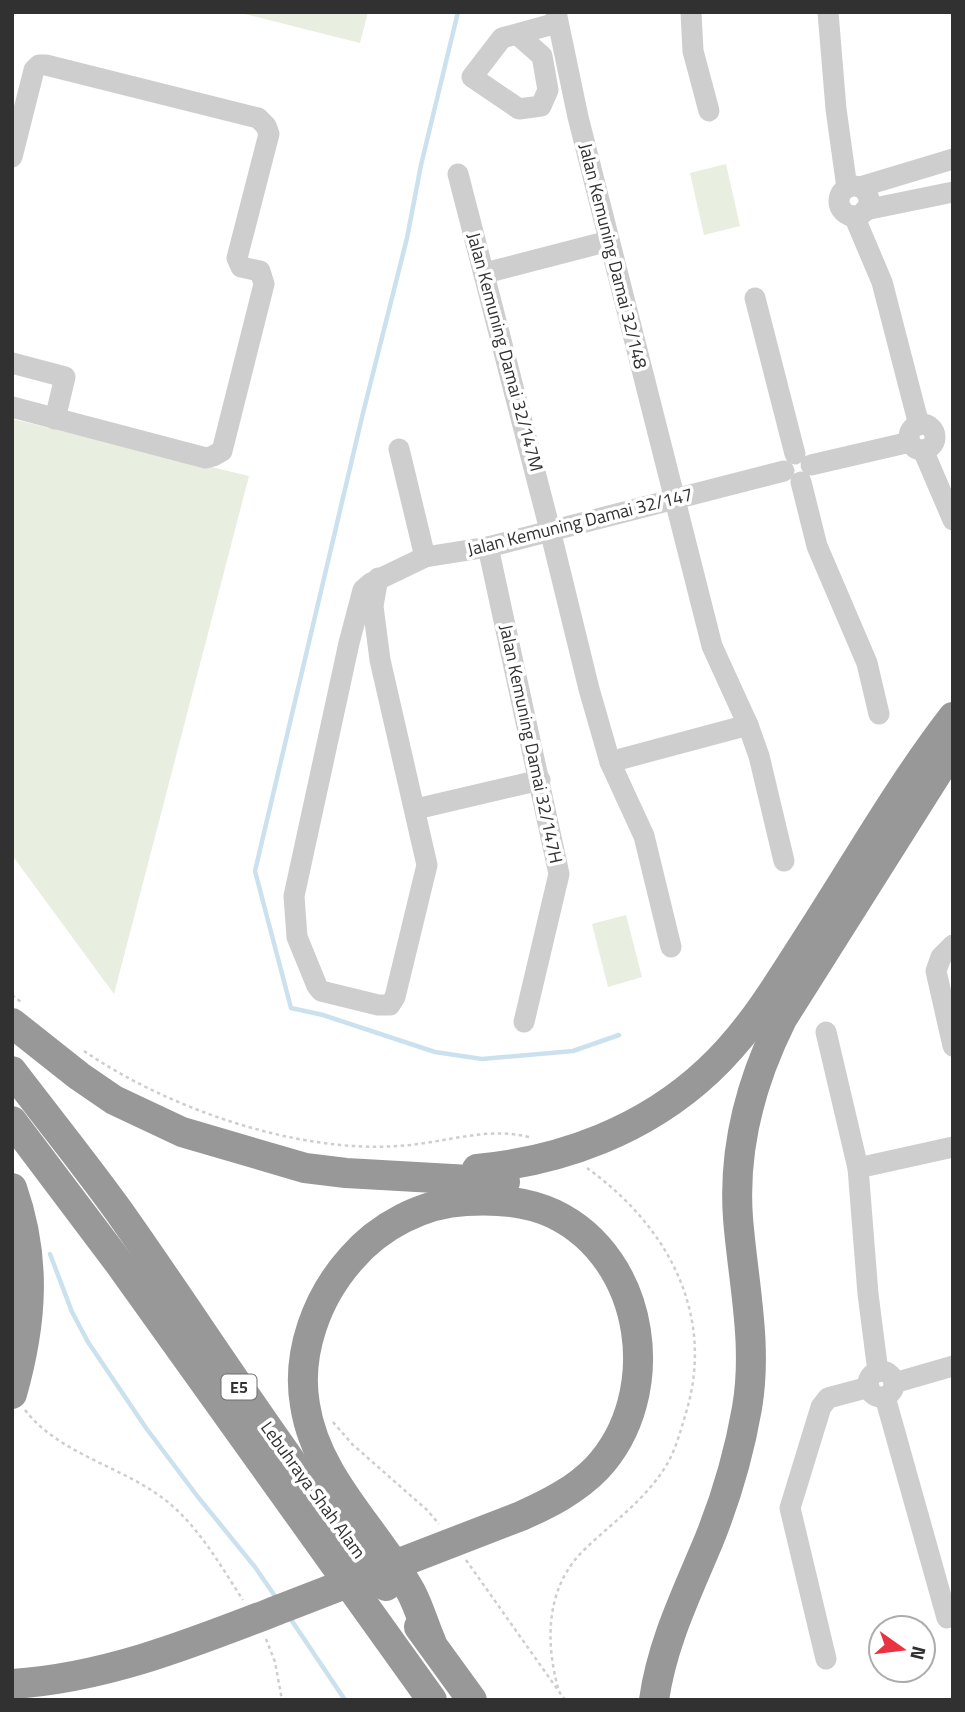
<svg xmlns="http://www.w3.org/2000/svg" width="965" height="1712" font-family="'Titillium Web',sans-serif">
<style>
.green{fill:#e8eee0}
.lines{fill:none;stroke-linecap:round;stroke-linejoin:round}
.stream{stroke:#cce1ee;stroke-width:4.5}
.path{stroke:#cecece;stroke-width:2.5;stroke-dasharray:3.5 3.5;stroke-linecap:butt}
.minor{stroke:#cecece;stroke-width:21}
.highway{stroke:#989898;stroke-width:30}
.labels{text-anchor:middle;stroke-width:7;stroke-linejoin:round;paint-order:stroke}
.shield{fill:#fff;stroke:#6f6f6f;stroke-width:2}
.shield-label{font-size:16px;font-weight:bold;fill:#313131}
.street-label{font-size:18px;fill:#313131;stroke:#fff}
</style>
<rect width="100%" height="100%" fill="#fff"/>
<g class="green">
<polygon points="237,12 368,12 360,43"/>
<polygon points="726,164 740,226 704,235 690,173"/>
<polygon points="12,419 249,476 114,994 12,855"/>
<polygon points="626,915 642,977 608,987 592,924"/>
</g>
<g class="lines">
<g class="stream">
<polyline points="458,12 421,165 407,238 363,413 255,871 291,1008 323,1015 435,1052 482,1059 573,1051 619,1035"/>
<polyline points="50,1254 72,1312 88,1342 146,1428 198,1497 255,1567 277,1599"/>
<polyline points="290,1618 345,1700"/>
</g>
<g class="path">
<polyline points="12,995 21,1002"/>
<path d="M 84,1051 C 167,1108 296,1153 397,1146 C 442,1144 485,1126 529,1137"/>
<path d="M 25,1410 C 59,1454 121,1466 164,1499 C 198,1525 220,1565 243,1600"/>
<polyline points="333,1422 352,1444 427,1510 439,1524"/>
<polyline points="466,1560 565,1700"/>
<polyline points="266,1639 275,1662 282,1700"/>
<path d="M 558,1688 C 545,1640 546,1586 585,1549 C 613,1522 645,1500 666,1466 C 675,1451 680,1433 685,1416 C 717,1316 668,1226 587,1168"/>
</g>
<g class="minor">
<polyline points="556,12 578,117 712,646 748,725 759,756 784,861"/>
<polyline points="691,12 693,51 709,111"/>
<polyline points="828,12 836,109 847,188"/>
<polyline points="518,35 542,56 548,90 541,106 519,109 472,77 502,38 557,23"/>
<polyline points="12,157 34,70 39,65 46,65 258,118 266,126 269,134 237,258 241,267 260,271 264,284 222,451 213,456 206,458 12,407"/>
<polyline points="458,174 550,530 589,689 610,762 644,836 671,947"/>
<circle cx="854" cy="201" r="15"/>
<polyline points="860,187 953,159"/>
<polyline points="865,210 953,192"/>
<polyline points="854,216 882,282 919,425"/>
<polyline points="485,273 609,241"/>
<polyline points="755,298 795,454"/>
<polyline points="12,363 65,377 55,419"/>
<circle cx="922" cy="437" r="13"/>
<polyline points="399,449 425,557"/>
<polyline points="923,450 953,520"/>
<polyline points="811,465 910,442"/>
<polyline points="801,482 817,546 867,663 879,714"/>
<polyline points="488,547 559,874 524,1022"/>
<polyline points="378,578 373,606 380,660 427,865 395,997 390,1005 378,1005 321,991 317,986 297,937 294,896 349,643 363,590 371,583 425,557 488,547 784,471"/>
<polyline points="610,762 748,725"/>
<polyline points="416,809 540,780"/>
<polyline points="953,945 941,957 936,971 953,1046"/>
<polyline points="826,1032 858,1168 868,1294 878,1372"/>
<polyline points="858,1168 953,1147"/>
<circle cx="881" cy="1384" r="13"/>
<polyline points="894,1383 953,1366"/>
<polyline points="885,1397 947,1618"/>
<polyline points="826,1659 790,1508 821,1407 828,1398 869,1387"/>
</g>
<g class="highway">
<polyline points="12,1023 79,1076 114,1100 182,1132 305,1168 346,1173 505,1182"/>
<path d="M 12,1071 C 47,1117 84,1163 118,1210 C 207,1336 288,1467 386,1586"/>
<polyline points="12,1121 119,1263 432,1700"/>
<path d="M 477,1169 C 562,1161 645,1130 708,1071 C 749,1033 777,986 807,939 C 855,865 899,787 953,717"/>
<path d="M 12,1188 C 37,1259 32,1323 12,1394"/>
<polyline points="419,1627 472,1700"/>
<path d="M 12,1684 C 107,1678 195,1642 283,1608 C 362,1577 442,1547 521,1516 C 548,1504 576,1490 597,1468 C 665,1395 647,1259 554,1214 C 526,1201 497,1199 466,1201 C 423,1203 379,1226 351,1259 C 317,1297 296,1353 305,1405 C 316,1478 377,1530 411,1592 C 419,1607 424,1625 431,1641"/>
<path d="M 654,1700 C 662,1643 687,1593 709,1540 C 726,1498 739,1454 747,1408 C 758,1344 743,1282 738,1218 C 733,1149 751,1081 782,1019 L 953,748"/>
</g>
</g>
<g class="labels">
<rect class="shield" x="221.5" y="1374.5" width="35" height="25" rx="5"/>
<g class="shield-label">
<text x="239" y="1393">E5</text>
</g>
<g class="street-label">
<text transform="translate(613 256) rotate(76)" y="6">Jalan Kemuning Damai 32/148</text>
<text transform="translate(505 352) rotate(75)" y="6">Jalan Kemuning Damai 32/147M</text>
<text transform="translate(580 522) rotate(-14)" y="6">Jalan Kemuning Damai 32/147</text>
<text transform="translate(531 744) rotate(78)" y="6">Jalan Kemuning Damai 32/147H</text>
<text transform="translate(313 1490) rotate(54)" y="6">Lebuhraya Shah Alam</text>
</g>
</g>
<rect width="965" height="1712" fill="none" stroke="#313131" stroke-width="28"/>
<g transform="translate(902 1649) rotate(104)"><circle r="33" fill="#ffffff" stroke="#adadad" stroke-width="2"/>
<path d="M0-5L12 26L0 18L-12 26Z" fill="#ea3240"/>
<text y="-10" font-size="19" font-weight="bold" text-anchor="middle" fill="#313131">N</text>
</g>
</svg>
